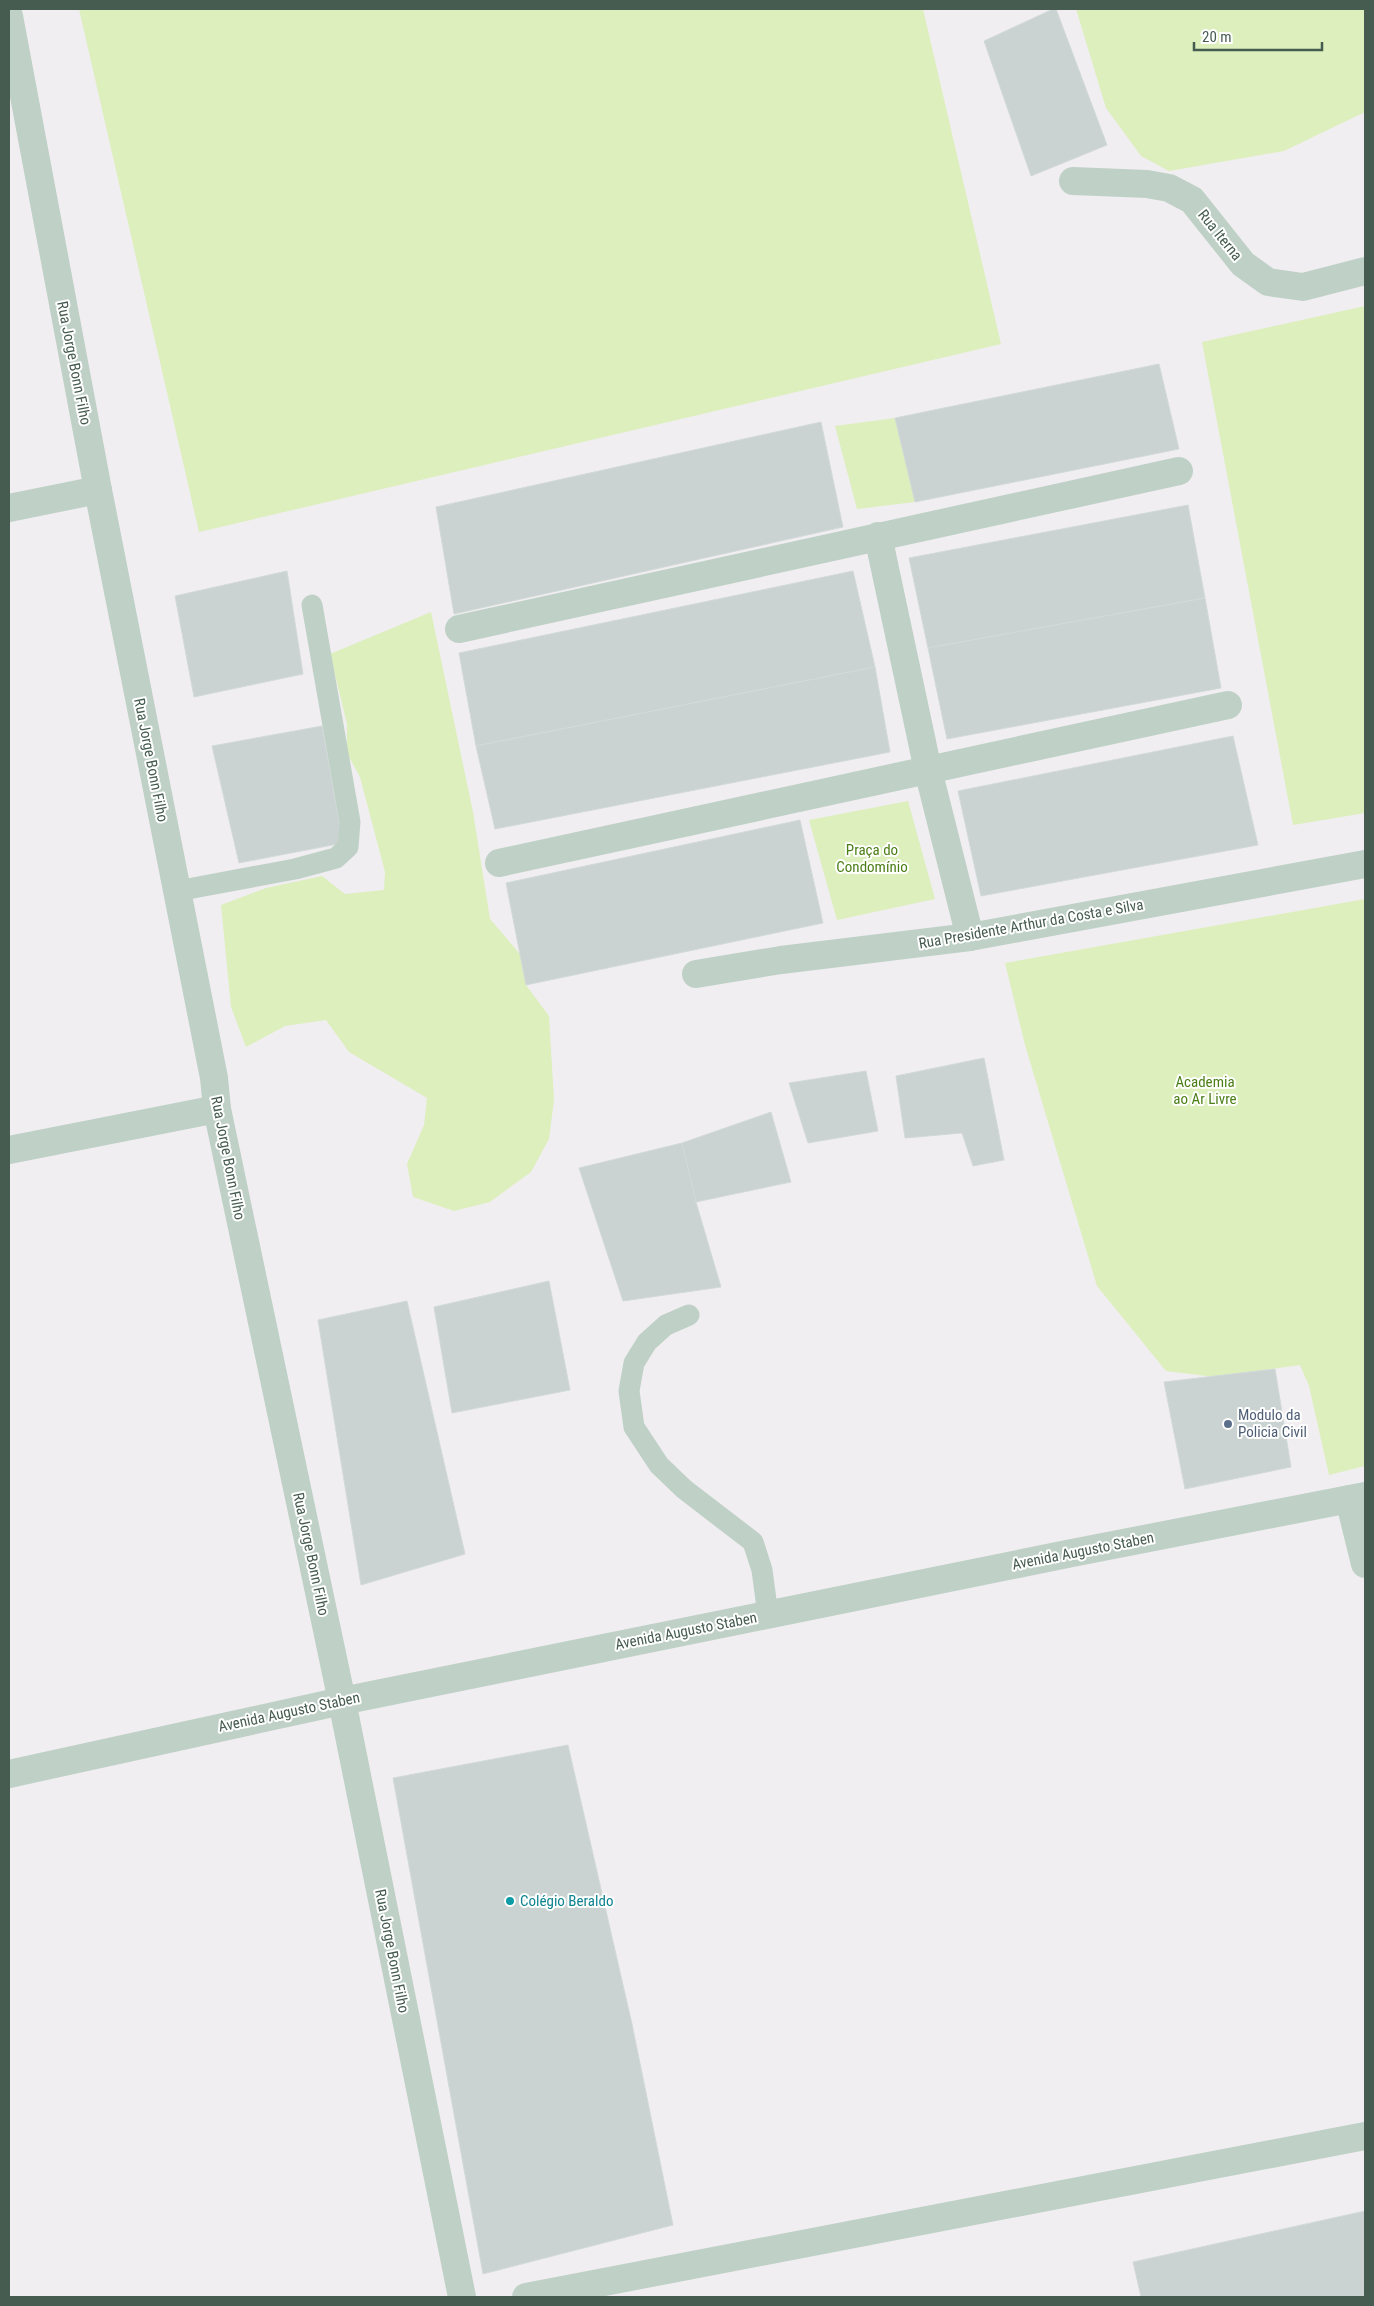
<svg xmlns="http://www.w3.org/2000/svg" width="1374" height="2306" font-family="'Roboto Condensed',sans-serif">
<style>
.green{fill:#dcefbc}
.building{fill:#cad3d1;stroke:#d2dad8}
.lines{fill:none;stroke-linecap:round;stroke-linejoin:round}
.service{stroke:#bfd1c7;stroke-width:21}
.minor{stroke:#bfd1c7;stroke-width:28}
.service-dot{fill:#5c6f8a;stroke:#fff;stroke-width:2}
.culture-dot{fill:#0f9aa8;stroke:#fff;stroke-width:2}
.labels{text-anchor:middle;stroke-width:4;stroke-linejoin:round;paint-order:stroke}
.street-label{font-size:15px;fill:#465c50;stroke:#fff}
.park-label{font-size:15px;fill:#4b7e16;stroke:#fff}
.service-label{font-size:15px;fill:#4e5e75;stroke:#fff;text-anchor:start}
.culture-label{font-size:15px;fill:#0d838f;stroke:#fff;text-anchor:start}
</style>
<rect width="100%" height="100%" fill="#f1eef1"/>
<g class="green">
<polygon points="79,9 923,9 1001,344 199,532"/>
<polygon points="1076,9 1365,9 1365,112 1284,151 1169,171 1141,156 1106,108"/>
<polygon points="1365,306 1365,813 1293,825 1202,342"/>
<polygon points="895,418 915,502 857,509 835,426"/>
<polygon points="431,612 473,812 490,919 520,954 526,985 549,1016 554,1100 549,1139 531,1172 490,1202 454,1211 413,1197 407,1164 424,1125 427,1098 349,1052 326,1020 285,1026 246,1047 231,1007 221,905 266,888 322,876 345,894 384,890 385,872 360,777 347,753 347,724 330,654"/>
<polygon points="908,801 935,899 837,920 809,820"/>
<polygon points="1365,899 1365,1466 1329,1475 1309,1386 1300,1365 1215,1377 1166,1371 1097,1286 1025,1045 1005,963"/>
</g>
<g class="building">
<polygon points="1053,9 1056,9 1107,145 1031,176 984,41"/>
<polygon points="1159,364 1179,449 915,502 895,418"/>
<polygon points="821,422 843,527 454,614 436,507"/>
<polygon points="1188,505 1205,598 928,648 909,558"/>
<polygon points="287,571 303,674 194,697 175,596"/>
<polygon points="853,571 875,667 476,746 459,653"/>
<polygon points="1205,598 1221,688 947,739 928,648"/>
<polygon points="875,667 890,752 495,829 476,746"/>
<polygon points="322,726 343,843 239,863 212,746"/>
<polygon points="1233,736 1258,845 981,896 958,791"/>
<polygon points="800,820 823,923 526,985 506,883"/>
<polygon points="984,1058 1004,1160 973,1166 962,1133 905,1138 896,1076"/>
<polygon points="866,1071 878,1131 808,1143 789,1083"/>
<polygon points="771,1112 791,1182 696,1202 682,1143"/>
<polygon points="682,1143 696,1202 721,1287 623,1301 579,1168"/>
<polygon points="549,1281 570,1390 452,1413 434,1307"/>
<polygon points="407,1301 465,1554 361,1585 318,1320"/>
<polygon points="1275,1369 1291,1467 1185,1489 1164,1382"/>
<polygon points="568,1745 632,2024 673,2225 483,2274 393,1778"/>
<polygon points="1365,2211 1365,2297 1141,2297 1133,2262"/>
</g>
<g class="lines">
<g class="service">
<polyline points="177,891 295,869 336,858 348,847 350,822 312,605"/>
<polyline points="689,1315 666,1325 647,1342 634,1363 629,1391 634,1427 659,1465 684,1489 753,1542 762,1570 768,1615"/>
</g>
<g class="minor">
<polyline points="9,16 98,490 214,1078 217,1109 342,1701 462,2297"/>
<polyline points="1073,181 1147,184 1169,188 1192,200 1243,264 1268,282 1303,287 1365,271"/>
<polyline points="9,508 98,490"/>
<polyline points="878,536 928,770 970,937"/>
<polyline points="459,629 1179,471"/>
<polyline points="499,863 1228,705"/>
<polyline points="696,974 781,960 970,937 1365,864"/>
<polyline points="9,1150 217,1109"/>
<polyline points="1349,1499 1365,1564"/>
<polyline points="9,1774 342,1701 1072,1553 1365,1496"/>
<polyline points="526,2297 1365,2136"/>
</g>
</g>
<circle class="service-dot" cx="1228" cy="1424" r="5"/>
<circle class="culture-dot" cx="510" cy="1901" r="5"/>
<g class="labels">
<g class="street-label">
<text transform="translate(1220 235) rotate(51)" y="5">Rua Iterna</text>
<text transform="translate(74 363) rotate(79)" y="5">Rua Jorge Bonn Filho</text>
<text transform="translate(151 760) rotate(79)" y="5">Rua Jorge Bonn Filho</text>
<text transform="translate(1031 924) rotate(-10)" y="5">Rua Presidente Arthur da Costa e Silva</text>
<text transform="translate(228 1158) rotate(79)" y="5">Rua Jorge Bonn Filho</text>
<text transform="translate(1083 1551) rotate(-11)" y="5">Avenida Augusto Staben</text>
<text transform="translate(311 1554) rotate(78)" y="5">Rua Jorge Bonn Filho</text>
<text transform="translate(686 1631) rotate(-11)" y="5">Avenida Augusto Staben</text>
<text transform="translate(289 1712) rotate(-12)" y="5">Avenida Augusto Staben</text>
<text transform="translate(392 1951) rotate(79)" y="5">Rua Jorge Bonn Filho</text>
</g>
<g class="park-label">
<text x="872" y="855">Praça do<tspan x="872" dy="17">Condomínio</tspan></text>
<text x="1205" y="1087">Academia<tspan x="1205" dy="17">ao Ar Livre</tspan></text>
</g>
<g class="service-label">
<text x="1238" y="1420">Modulo da<tspan x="1238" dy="17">Policia Civil</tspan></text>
</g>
<g class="culture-label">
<text x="520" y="1906">Colégio Beraldo</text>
</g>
</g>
<rect width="1374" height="2306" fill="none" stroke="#465c50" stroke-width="20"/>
<path d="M1194 42v8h128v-8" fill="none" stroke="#465c50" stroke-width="2.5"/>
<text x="1202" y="42" font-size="15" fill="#465c50" stroke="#ffffff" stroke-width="4" paint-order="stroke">20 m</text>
</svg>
